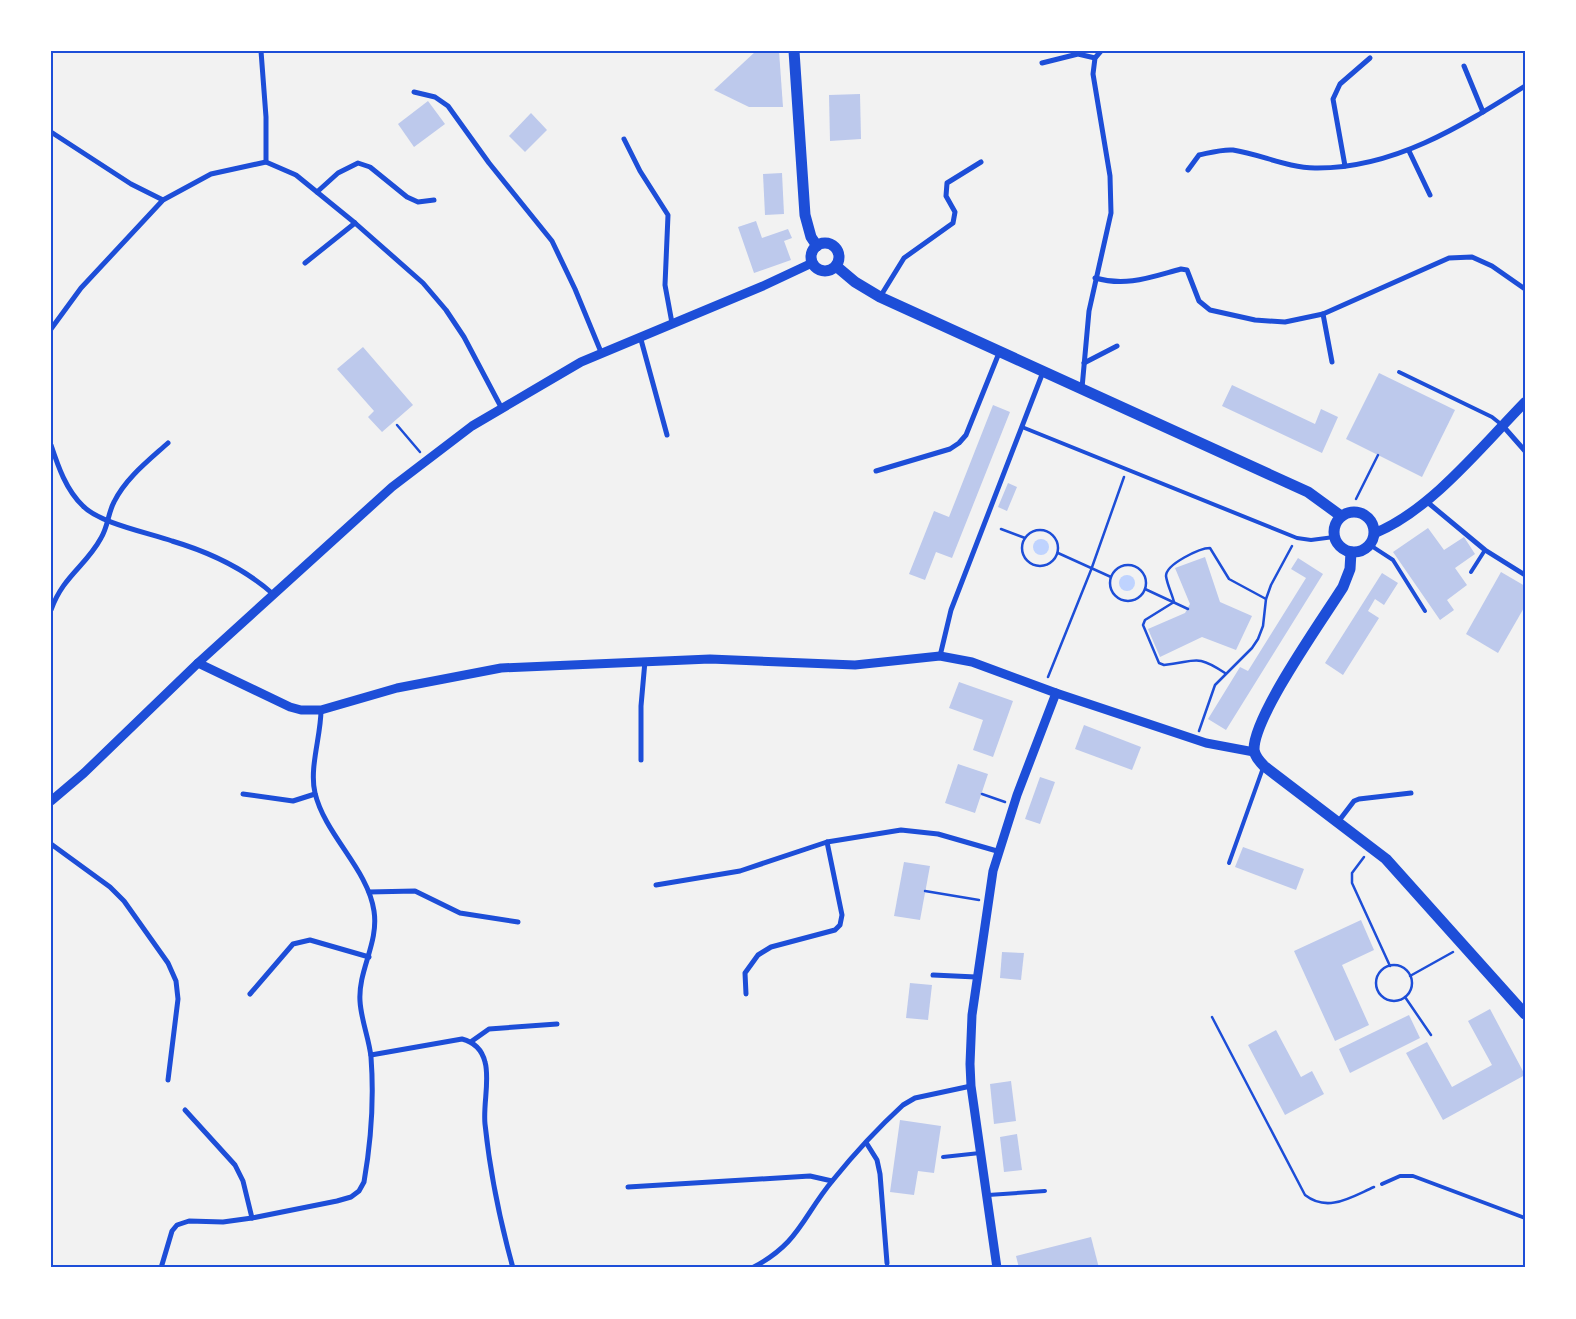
<svg xmlns="http://www.w3.org/2000/svg" width="1576" height="1319" font-family="Helvetica,sans-serif">
<style>
.water{fill:#bfd3fe}
.building{fill:#bdc9ec}
.lines{fill:none;stroke-linecap:round;stroke-linejoin:round}
.path{stroke:#1d4ed8;stroke-width:2.5}
.service{stroke:#1d4ed8;stroke-width:4}
.minor{stroke:#1d4ed8;stroke-width:5}
.tertiary{stroke:#1d4ed8;stroke-width:9}
.secondary{stroke:#1d4ed8;stroke-width:10}
.primary{stroke:#1d4ed8;stroke-width:11}
.neatline{fill:none;stroke:#1d4ed8;stroke-width:2}
</style>
<rect width="100%" height="100%" fill="#f2f2f2"/>
<g class="water">
<circle cx="1041" cy="547" r="8"/>
<circle cx="1127" cy="583" r="8"/>
</g>
<g class="building">
<polygon points="756,51 779,51 783,107 749,107 714,90"/>
<polygon points="860,94 861,139 830,141 829,95"/>
<polygon points="428,101 445,124 414,147 398,124"/>
<polygon points="531,113 547,130 525,152 509,136"/>
<polygon points="782,173 784,214 765,215 763,174"/>
<polygon points="756,221 762,238 788,229 792,238 784,241 791,260 754,273 738,227"/>
<polygon points="363,347 413,405 382,432 368,417 374,411 337,369"/>
<polygon points="1379,373 1455,410 1422,477 1346,439"/>
<polygon points="1232,385 1315,424 1321,409 1338,417 1322,453 1222,406"/>
<polygon points="993,405 1010,412 952,558 936,552 925,580 909,574 934,511 949,517"/>
<polygon points="1008,483 1017,487 1007,511 998,507"/>
<polygon points="1428,528 1444,550 1464,537 1475,554 1455,568 1467,585 1447,600 1454,610 1440,620 1393,552"/>
<polygon points="1205,557 1220,602 1252,616 1236,650 1202,637 1160,657 1148,629 1185,613 1190,604 1175,568"/>
<polygon points="1298,558 1323,574 1226,730 1208,719 1240,667 1248,671 1306,578 1291,569"/>
<polygon points="1501,572 1525,586 1525,606 1498,653 1466,634"/>
<polygon points="1382,573 1398,583 1384,605 1375,599 1368,611 1379,618 1343,675 1325,663"/>
<polygon points="959,682 1013,701 993,757 973,750 983,720 949,708"/>
<polygon points="1084,725 1141,747 1132,770 1075,749"/>
<polygon points="958,764 988,774 975,813 945,803"/>
<polygon points="1040,777 1055,782 1040,824 1025,819"/>
<polygon points="1243,847 1304,869 1296,890 1235,867"/>
<polygon points="904,862 930,866 920,920 894,916"/>
<polygon points="1361,920 1374,950 1342,965 1369,1025 1335,1041 1294,951"/>
<polygon points="1002,952 1024,953 1021,980 1000,978"/>
<polygon points="910,983 932,985 928,1020 906,1018"/>
<polygon points="1490,1009 1525,1075 1443,1120 1406,1053 1427,1042 1452,1087 1492,1065 1468,1021"/>
<polygon points="1409,1015 1420,1038 1350,1073 1339,1049"/>
<polygon points="1276,1030 1301,1077 1312,1071 1324,1094 1285,1115 1248,1045"/>
<polygon points="1011,1081 1016,1121 994,1124 990,1084"/>
<polygon points="900,1120 941,1126 934,1173 918,1171 914,1195 890,1192"/>
<polygon points="1017,1134 1022,1170 1004,1172 1000,1137"/>
<polygon points="1091,1237 1099,1268 1019,1268 1016,1256"/>
</g>
<g class="lines">
<g class="path">
<polyline points="397,425 420,452"/>
<polyline points="1356,499 1378,455"/>
<polyline points="1001,529 1025,538"/>
<circle cx="1040" cy="548" r="18"/>
<polyline points="1058,553 1111,577"/>
<circle cx="1128" cy="583" r="18"/>
<polyline points="1145,589 1188,609"/>
<path d="M 1225,673 C 1195,653 1196,662 1164,665 L 1159,663 L 1143,625 L 1145,620 L 1174,602 C 1172,594 1167,584 1166,576 C 1166,564 1200,548 1210,548 L 1229,579 L 1266,599"/>
<polyline points="1048,677 1091,570 1124,477"/>
<polyline points="1199,731 1215,685 1252,648 1258,639 1263,626 1266,599 1271,585 1292,546"/>
<polyline points="982,794 1005,802"/>
<polyline points="1364,857 1352,873 1352,883 1390,966"/>
<polyline points="925,891 979,900"/>
<circle cx="1394" cy="983" r="18"/>
<polyline points="1410,976 1453,952"/>
<polyline points="1405,997 1431,1035"/>
<path d="M 1212,1017 L 1305,1195 C 1328,1213 1351,1197 1374,1187"/>
</g>
<g class="service">
<polyline points="1399,372 1492,417 1502,425"/>
<polyline points="1022,427 1297,538 1311,540 1334,537"/>
<polyline points="1370,545 1393,560 1425,611"/>
<polyline points="1471,572 1485,550"/>
<polyline points="1229,863 1263,768"/>
<polyline points="943,1157 980,1153"/>
<polyline points="1382,1184 1400,1176 1413,1176 1525,1218"/>
<polyline points="988,1195 1045,1191"/>
</g>
<g class="minor">
<polyline points="261,51 266,117 266,162 296,175 355,223 423,283 446,310 464,337 501,407"/>
<polyline points="1042,63 1078,54 1095,58"/>
<polyline points="1464,66 1483,112"/>
<polyline points="414,92 435,97 448,106 489,163 552,241 575,289 601,352"/>
<polyline points="51,132 131,184 163,200"/>
<polyline points="624,139 640,171 668,215 665,285 672,323"/>
<polyline points="1409,151 1430,195"/>
<polyline points="1345,166 1333,99 1340,84 1370,58"/>
<path d="M 1188,170 L 1199,155 C 1209,153 1222,149 1233,150 C 1260,154 1288,168 1315,168 C 1393,169 1460,127 1525,86"/>
<polyline points="317,192 338,173 358,163 370,167 407,197 418,202 434,200"/>
<polyline points="305,263 355,223"/>
<path d="M 1095,278 C 1127,287 1151,277 1181,269 L 1187,270 L 1199,301 L 1210,310 L 1255,320 L 1285,322 L 1323,314 L 1449,258 L 1472,257 L 1492,266 L 1525,289"/>
<polyline points="880,297 904,258 953,223 955,212 946,196 947,183 981,162"/>
<polyline points="1323,314 1332,362"/>
<polyline points="51,329 81,288 163,200 211,174 266,162"/>
<polyline points="640,336 667,435"/>
<polyline points="1084,363 1117,346"/>
<polyline points="1082,388 1089,311 1111,213 1110,176 1093,74 1095,58 1101,51"/>
<polyline points="1503,426 1525,451"/>
<path d="M 51,445 C 58,466 66,490 83,506 C 99,523 149,533 172,541 C 209,552 244,568 273,594"/>
<polyline points="876,471 950,449 959,443 966,435 999,353"/>
<polyline points="1426,501 1485,550 1525,575"/>
<path d="M 51,610 C 63,576 86,566 101,538 C 108,527 108,513 114,502 C 126,478 148,461 168,443"/>
<polyline points="940,656 951,610 1043,372"/>
<polyline points="641,760 641,706 645,661"/>
<polyline points="243,794 293,801 315,794"/>
<polyline points="1338,822 1354,801 1359,799 1411,793"/>
<polyline points="51,844 110,887 124,901 168,963 176,981 178,999 168,1080"/>
<polyline points="656,885 740,871 827,842 901,830 938,834 997,851"/>
<polyline points="369,892 415,891 460,913 518,922"/>
<polyline points="933,975 976,977"/>
<polyline points="250,994 293,944 310,940 369,957"/>
<polyline points="746,994 745,973 758,955 771,947 835,930 840,925 842,915 827,842"/>
<polyline points="472,1041 489,1029 557,1024"/>
<path d="M 371,1055 L 462,1039 C 474,1042 482,1050 485,1062 C 490,1079 483,1105 485,1124 C 490,1172 500,1221 513,1268"/>
<polyline points="185,1110 235,1165 243,1181 252,1218"/>
<polyline points="867,1144 877,1160 880,1174 887,1263"/>
<polyline points="628,1187 810,1176 832,1181"/>
<path d="M 161,1268 L 172,1231 L 177,1225 L 189,1221 L 223,1222 L 252,1218 L 337,1201 L 351,1197 L 359,1191 L 364,1182 C 371,1142 374,1097 371,1057 C 369,1038 361,1020 360,1001 C 358,970 379,943 374,911 C 368,869 325,835 315,793 C 309,768 321,736 321,710"/>
<path d="M 752,1268 C 800,1243 802,1217 833,1180 C 854,1154 879,1127 903,1105 L 915,1098 L 971,1086"/>
</g>
<g class="tertiary">
<polyline points="198,663 290,707 301,710 321,710 397,688 501,668 710,659 855,665 940,656 972,662 1056,693 1206,743 1254,752"/>
<polyline points="51,801 84,773 198,663 392,487 472,426 581,362 763,286 812,263"/>
<polyline points="997,1268 971,1086 970,1064 972,1015 993,871 1017,795 1056,693"/>
</g>
<path class="secondary" d="M 1375,533 C 1430,511 1483,445 1525,402"/>
<g class="primary">
<polyline points="794,51 805,215 811,237 817,246"/>
<circle cx="825" cy="257" r="14"/>
<polyline points="836,266 855,282 880,297 1308,492 1341,516"/>
<circle cx="1354" cy="532" r="20"/>
<path d="M 1351,552 L 1350,569 L 1343,587 C 1323,619 1253,717 1254,750 C 1255,756 1259,761 1264,766 L 1386,859 L 1525,1014"/>
</g>
</g>
<rect width="1576" height="1319" fill="none" stroke="#ffffff" stroke-width="105"/>
<rect x="52" y="52" width="1472" height="1214" class="neatline"/>
</svg>
